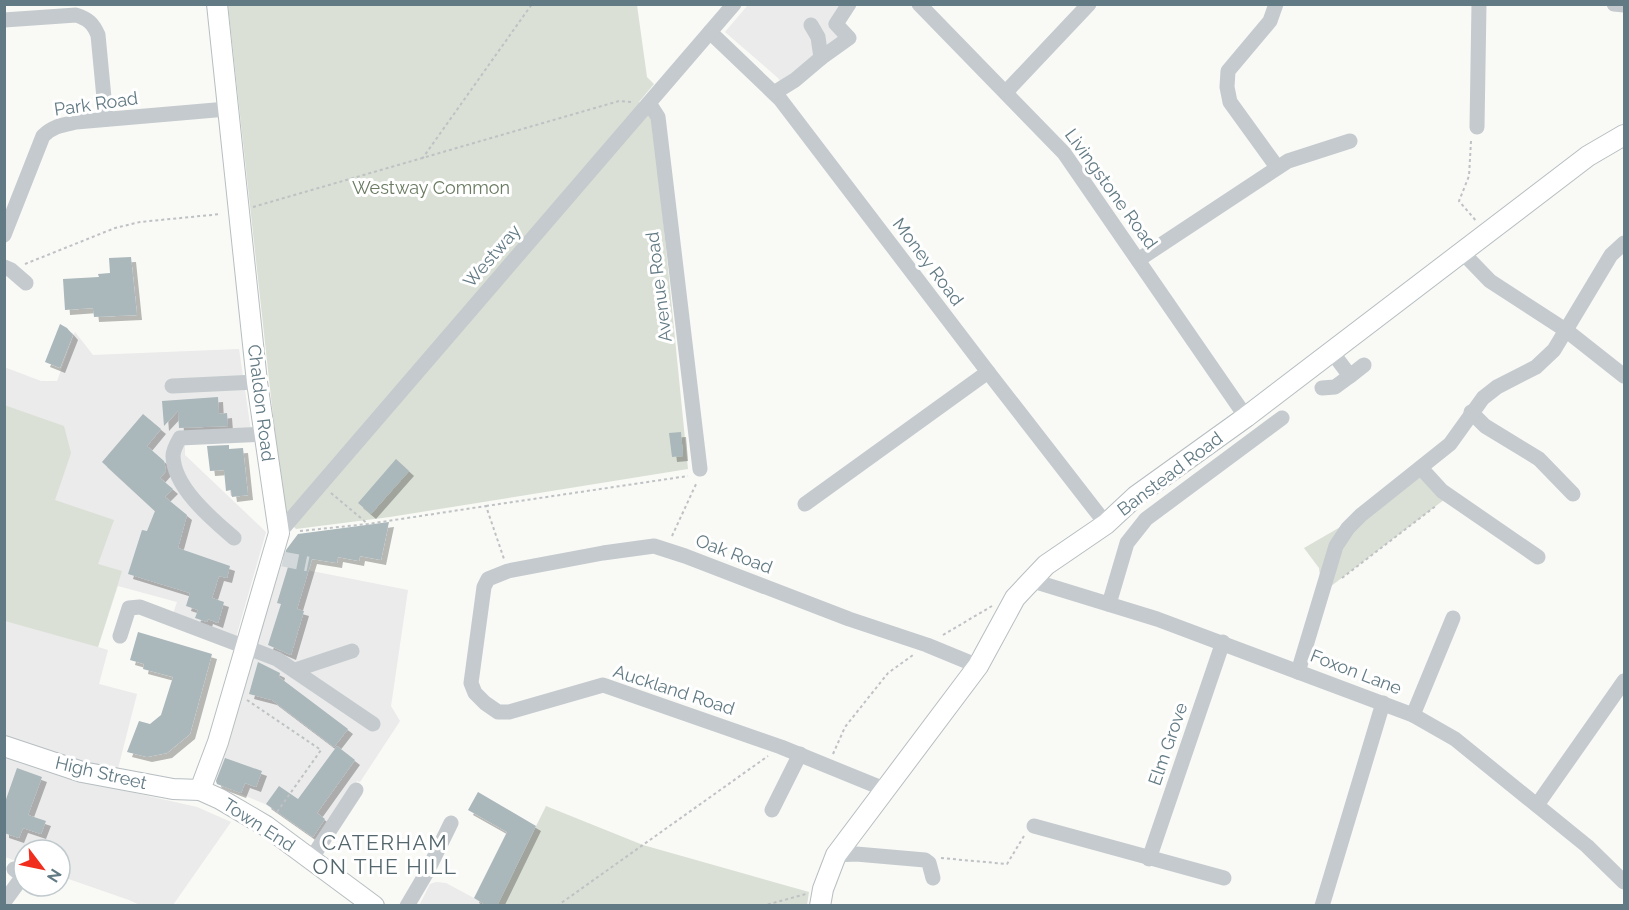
<svg xmlns="http://www.w3.org/2000/svg" width="1629" height="910" font-family="Raleway,sans-serif">
<style>
.built{fill:#eaebea}
.green{fill:#dae0d5}
.building{fill:#aab7bb;filter:url(#shadow)}
.lines{fill:none;stroke-linecap:round;stroke-linejoin:round}
.minor-tunnel{stroke:#d3d9da;stroke-width:15;stroke-dasharray:15 8;stroke-linecap:butt}
.major-casing{stroke:#b7bec1;stroke-width:22}
.path{stroke:#bec2c4;stroke-width:2;stroke-dasharray:3 3;stroke-linecap:butt}
.minor{stroke:#c4cacd;stroke-width:15}
.major{stroke:#fff;stroke-width:20}
.labels{text-anchor:middle;stroke-width:6;stroke-linejoin:round;paint-order:stroke}
.street-label{font-size:18px;fill:#627a84;stroke:#fff}
.park-label{font-size:18px;fill:#6a7b61;stroke:#fff}
.quarter-label{font-size:21px;letter-spacing:1.5px;fill:#54676e;stroke:#fff}
</style>
<defs>
<filter id="shadow"><feDropShadow dx="5" dy="5" stdDeviation="0" flood-color="#0004"/></filter>
</defs>
<rect width="100%" height="100%" fill="#f9f9f6"/>
<g class="built">
<polygon points="748,5 855,5 833,28 848,42 787,92 778,78 725,32"/>
<polygon points="75,332 93,355 239,349 252,438 185,443 185,455 266,532 236,637 172,617 177,602 118,586 98,647 108,650 99,684 137,694 113,788 197,807 231,822 173,905 140,905 129,900 60,876 60,850 24,850 24,864 5,857 4,367 41,381 57,381"/>
<polygon points="281,565 408,590 391,706 400,721 360,782 357,781 315,839 265,804 217,784 215,778 223,757"/>
<polygon points="436,882 446,883 487,905 419,906 430,884"/>
</g>
<g class="green">
<polygon points="228,5 637,5 647,77 654,84 639,102 653,118 688,469 390,517 296,529 284,516"/>
<polygon points="4,405 64,426 71,453 55,500 114,520 98,564 122,571 98,647 5,621"/>
<polygon points="1421,468 1449,496 1322,593 1319,568 1304,548 1361,515"/>
<polygon points="546,806 643,845 809,892 807,905 497,905"/>
</g>
<g class="building">
<polygon points="131,257 137,315 94,317 93,308 65,310 63,279 99,277 98,274 110,273 109,258"/>
<polygon points="60,324 67,328 73,335 60,368 45,362"/>
<polygon points="218,397 219,414 227,413 228,426 179,428 178,411 164,426 162,401"/>
<polygon points="143,414 161,429 147,446 164,461 166,471 160,478 173,489 165,497 187,515 178,548 230,566 227,578 219,576 212,598 224,602 218,623 208,619 207,622 195,618 198,610 186,606 190,593 128,574 142,530 147,531 155,511 102,462"/>
<polygon points="681,432 683,456 672,457 669,433"/>
<polygon points="229,445 229,449 243,448 248,495 232,497 231,490 226,491 224,470 210,471 207,446"/>
<polygon points="396,459 409,471 371,514 358,503"/>
<polygon points="389,522 381,560 360,556 359,561 338,557 337,563 312,559 297,609 304,611 291,655 268,645 281,604 277,603 288,567 283,566 283,562 286,550 298,534"/>
<polygon points="138,632 212,654 190,734 167,753 147,757 127,752 139,721 150,724 161,715 173,677 143,669 144,664 130,660"/>
<polygon points="258,662 280,673 279,677 348,729 334,747 272,700 249,694"/>
<polygon points="337,746 355,760 317,813 325,819 313,837 266,804 279,786 298,799"/>
<polygon points="225,758 262,771 256,787 245,783 241,793 217,784 216,781"/>
<polygon points="17,768 42,777 28,815 46,821 41,834 23,828 19,838 4,833 4,805"/>
<polygon points="478,792 536,826 497,906 487,906 474,898 507,832 468,810"/>
</g>
<g class="lines">
<polyline class="minor-tunnel" points="283,559 308,564"/>
<g class="major-casing">
<g id="major">
<polyline points="4,746 82,772 173,789 200,790 220,799 266,826 374,906"/>
<polyline points="200,790 218,742 279,533 257,382 217,4"/>
<polyline points="820,906 823,889 836,855 978,666 1015,598 1046,565 1106,524 1136,496 1246,417 1588,156 1624,135"/>
</g>
</g>
<g class="path">
<polyline points="1471,141 1469,176 1459,201 1477,222"/>
<polyline points="422,159 532,4"/>
<polyline points="253,207 619,101 632,102"/>
<polyline points="25,264 115,228 140,222 221,214"/>
<polyline points="331,493 368,524"/>
<polyline points="486,506 688,476"/>
<polyline points="300,531 368,524 486,506 504,559"/>
<polyline points="672,536 697,482"/>
<polyline points="1342,578 1437,505"/>
<polyline points="943,635 992,606"/>
<polyline points="247,700 321,750 277,812"/>
<polyline points="833,754 845,727 888,673 913,655"/>
<polyline points="941,858 1007,864 1024,836"/>
<polyline points="557,906 768,756"/>
<polyline points="762,906 806,894"/>
</g>
<g class="minor">
<polyline points="919,4 1064,153 1246,417"/>
<polyline points="1276,4 1270,21 1228,71 1227,87 1230,102 1277,167"/>
<polyline points="1614,4 1624,5"/>
<path d="M 4,20 L 76,15 C 88,19 93,23 98,35 L 106,119"/>
<polyline points="710,32 780,99 988,372 1106,524"/>
<polyline points="821,58 849,38 836,24 849,4"/>
<polyline points="1006,92 1089,4"/>
<polyline points="774,93 795,80 821,58 818,37 811,25"/>
<polyline points="649,103 658,117 700,469"/>
<polyline points="1477,127 1479,4"/>
<path d="M 4,235 L 43,136 C 53,126 63,125 76,122 L 227,109"/>
<polyline points="1462,252 1490,281 1567,331 1624,376"/>
<polyline points="1138,260 1288,161 1350,141"/>
<polyline points="4,267 11,270 26,283"/>
<polyline points="1332,352 1350,376 1364,365"/>
<polyline points="172,386 257,382"/>
<polyline points="1322,388 1335,387 1350,376"/>
<polyline points="1471,412 1485,426 1539,459 1573,494"/>
<polyline points="1421,468 1442,491 1538,557"/>
<polyline points="805,504 988,372"/>
<polyline points="279,533 734,4"/>
<path d="M 234,538 C 212,519 174,488 173,456 C 173,450 177,443 180,438 L 265,434"/>
<polyline points="1030,580 1157,619 1413,715 1455,739 1587,846 1624,882"/>
<polyline points="1109,604 1127,543 1146,519 1282,418"/>
<polyline points="120,636 129,608 140,607 277,659 373,724"/>
<polyline points="295,670 352,651"/>
<polyline points="1298,672 1336,546 1348,528 1361,515 1450,444 1483,398 1497,387 1536,367 1554,350 1611,255 1624,243"/>
<polyline points="1413,715 1453,618"/>
<polyline points="884,789 781,747 603,685 509,712 498,712 485,703 475,693 471,683 484,587 488,579 508,571 603,553 654,546 685,556 849,619 927,645 978,666"/>
<polyline points="1537,805 1624,681"/>
<polyline points="772,810 800,754"/>
<polyline points="1034,826 1224,878"/>
<polyline points="836,855 856,854 925,860 929,863 933,878"/>
<polyline points="311,859 356,790"/>
<polyline points="1149,859 1223,642"/>
<polyline points="4,902 23,876 14,869"/>
<polyline points="407,906 427,872 451,823"/>
<polyline points="1322,906 1383,703"/>
</g>
<use href="#major" class="major"/>
</g>
<g class="labels">
<g class="street-label">
<text transform="translate(96 104) rotate(-8)" y="6">Park Road</text>
<text transform="translate(1111 189) rotate(54)" y="6">Livingstone Road</text>
<text transform="translate(492 256) rotate(-49)" y="6">Westway</text>
<text transform="translate(928 262) rotate(53)" y="6">Money Road</text>
<text transform="translate(659 287) rotate(-97)" y="6">Avenue Road</text>
<text transform="translate(261 403) rotate(83)" y="6">Chaldon Road</text>
<text transform="translate(1170 474) rotate(-37)" y="6">Banstead Road</text>
<text transform="translate(734 554) rotate(21)" y="6">Oak Road</text>
<text transform="translate(1356 672) rotate(21)" y="6">Foxon Lane</text>
<text transform="translate(674 690) rotate(18)" y="6">Auckland Road</text>
<text transform="translate(1168 744) rotate(-71)" y="6">Elm Grove</text>
<text transform="translate(101 773) rotate(13)" y="6">High Street</text>
<text transform="translate(259 825) rotate(33)" y="6">Town End</text>
</g>
<g class="park-label">
<text x="431" y="194">Westway Common</text>
</g>
<g class="quarter-label">
<text x="385" y="850">CATERHAM<tspan x="385" dy="24">ON THE HILL</tspan></text>
</g>
</g>
<rect width="1629" height="910" fill="none" stroke="#627a84" stroke-width="12"/>
<g transform="translate(42 868) rotate(122)"><circle r="28" fill="#ffffff" stroke="#c0cace" stroke-width="1.5"/>
<path d="M0-4.5L10 22L0 15L-10 22Z" fill="#f12d1e"/>
<text y="-9" font-size="16" font-weight="bold" text-anchor="middle" fill="#627a84">N</text>
</g>
</svg>
